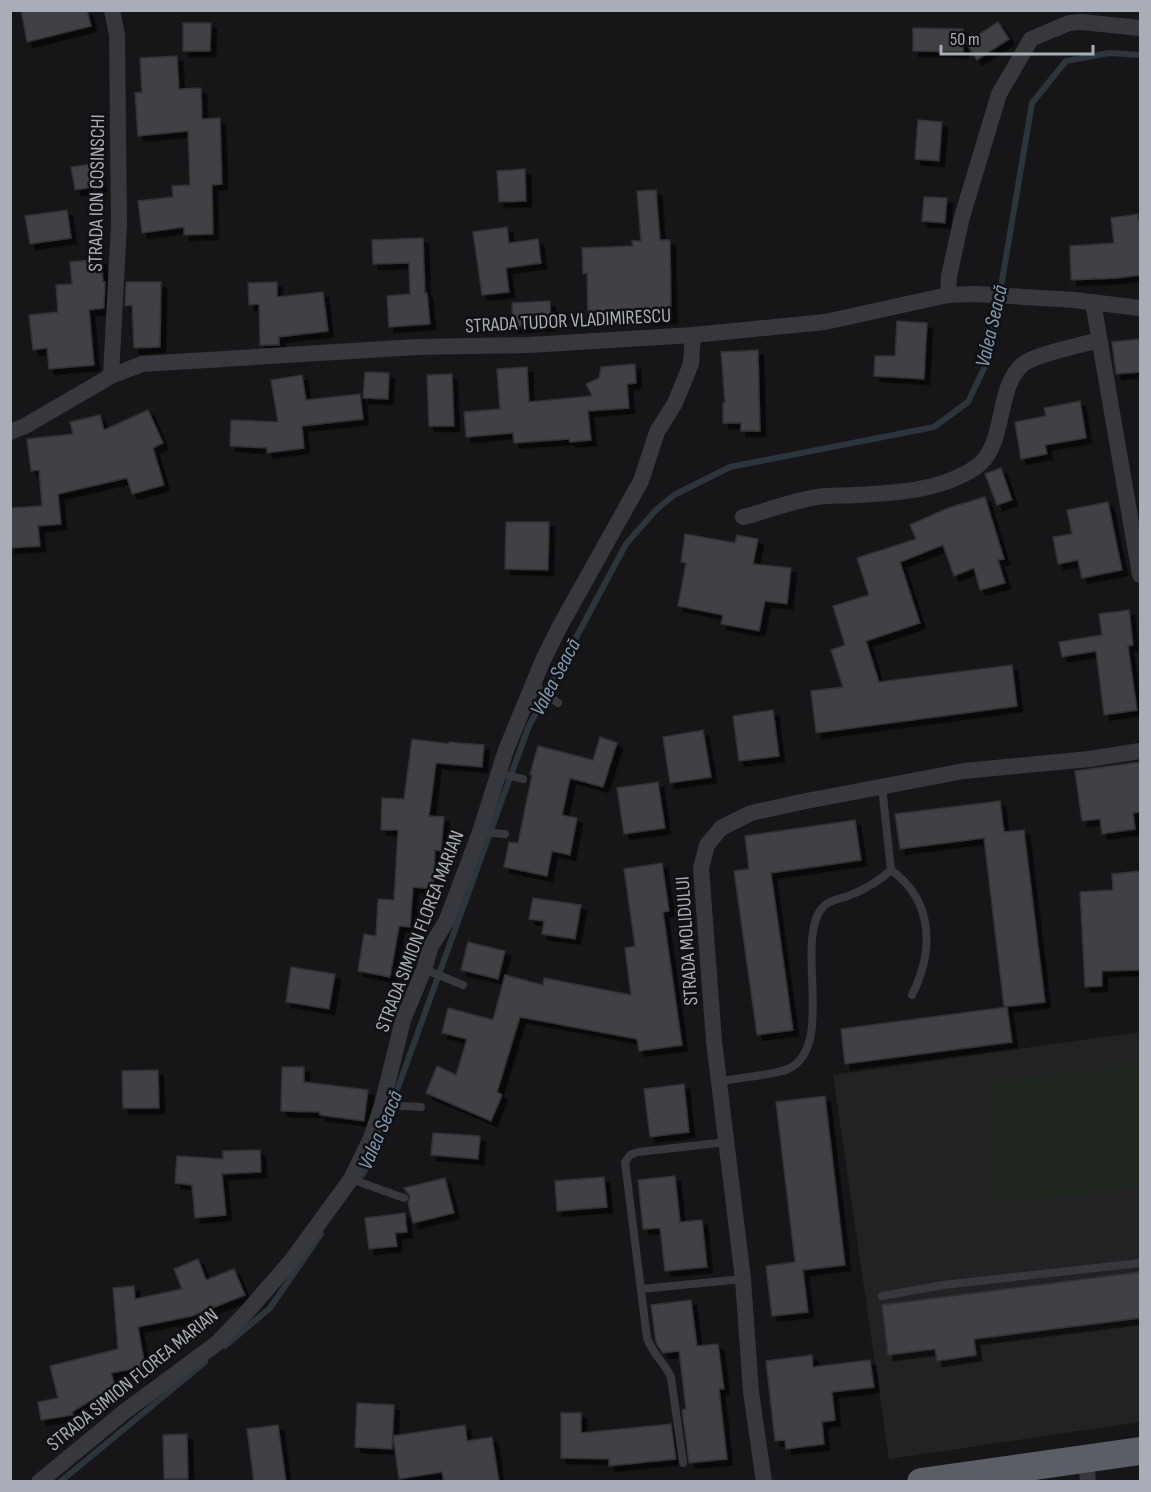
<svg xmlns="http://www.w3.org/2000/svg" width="1151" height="1492" font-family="'Sofia Sans Condensed',sans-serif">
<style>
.built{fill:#222225}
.green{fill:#1e261f}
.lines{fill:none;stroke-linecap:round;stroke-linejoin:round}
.stream{stroke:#2c353c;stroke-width:6}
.building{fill:#404145;stroke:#303034;stroke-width:1.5;filter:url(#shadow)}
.service{stroke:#37383d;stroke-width:8}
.minor{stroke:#37383d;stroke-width:16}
.trunk{stroke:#5b5e65;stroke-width:28}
.labels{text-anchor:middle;stroke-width:5;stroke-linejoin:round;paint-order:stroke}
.street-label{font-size:20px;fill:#a8adb8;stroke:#111113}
.water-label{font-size:21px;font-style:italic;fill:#7f9bb3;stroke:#111113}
</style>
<defs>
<filter id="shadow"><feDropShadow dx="5.5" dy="5.5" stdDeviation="0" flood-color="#0009"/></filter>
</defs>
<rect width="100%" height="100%" fill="#161618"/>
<polygon class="built" points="1140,1032 1140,1422 889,1459 833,1075"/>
<polygon class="green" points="1140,1064 1140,1188 997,1203 987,1082"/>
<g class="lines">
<g class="stream">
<polyline points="359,1179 371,1162 528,728 626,544 656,510 674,495 730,467 934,427 968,402 989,358 1032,103 1066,61 1109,53 1140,55"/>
<polyline points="225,1346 270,1308 321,1234"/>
<polyline points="60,1482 205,1362"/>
</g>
</g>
<g class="building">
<polygon points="21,10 87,10 91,26 27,42"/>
<polygon points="998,22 1009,39 977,60 966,43"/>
<polygon points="183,23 211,23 210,51 183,51"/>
<polygon points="913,28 963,29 963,52 913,51"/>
<polygon points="177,56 179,89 201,88 202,119 220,118 222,184 212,185 213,234 184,235 184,227 142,233 138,201 173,197 172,186 190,185 188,131 138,136 135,93 142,92 140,58"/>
<polygon points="918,120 942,122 939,161 915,159"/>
<polygon points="97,163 101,186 75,190 71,167"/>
<polygon points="525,169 526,201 499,202 497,171"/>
<polygon points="656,190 660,240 670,240 671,318 639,319 639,315 588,316 587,273 583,274 582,248 633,246 632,241 641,241 637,191"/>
<polygon points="924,197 947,198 945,223 922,221"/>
<polygon points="67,210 71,238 30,244 25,216"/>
<polygon points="1138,214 1138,220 1140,220 1140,275 1118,278 1071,280 1070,246 1114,243 1111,218"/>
<polygon points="507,227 509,243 538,239 541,263 506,268 509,292 482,295 473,232"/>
<polygon points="423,238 425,293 427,293 430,324 389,327 387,296 410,294 409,263 373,264 372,240"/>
<polygon points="101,259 103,282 105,282 104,308 89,310 94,365 49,369 47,348 33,350 29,315 58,312 56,285 72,284 70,262"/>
<polygon points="126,282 161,282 160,347 134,348 132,305 125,306"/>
<polygon points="277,282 277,297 323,292 328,331 279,337 279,345 260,345 259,304 249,305 248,283"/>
<polygon points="550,301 551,325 513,327 512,303"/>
<polygon points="897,321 927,323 924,379 874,376 875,356 895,356"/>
<polygon points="1140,339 1140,372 1116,374 1112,342"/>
<polygon points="758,350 760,431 741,431 741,423 723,423 723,403 725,403 721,352"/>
<polygon points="635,364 636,383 627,384 629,408 588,411 591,440 570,442 569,439 514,443 513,433 466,437 464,412 500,409 497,369 527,367 529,402 592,396 586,384 599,378 601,367"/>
<polygon points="365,372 389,373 388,399 363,398"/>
<polygon points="452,374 454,426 429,426 427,375"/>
<polygon points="302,375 306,400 360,394 363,419 302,426 304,448 267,453 267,448 230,446 231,420 278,422 271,380"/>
<polygon points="1080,401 1086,438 1045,445 1047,454 1021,459 1015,422 1046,416 1044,408"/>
<polygon points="148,410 163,443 153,448 164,485 132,494 127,478 58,494 61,524 38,526 40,546 10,548 10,508 42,506 39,470 31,471 27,439 73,434 70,422 100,415 104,430"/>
<polygon points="1001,468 1012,500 997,505 985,474"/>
<polygon points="985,497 1004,559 998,560 1005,583 980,590 974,568 954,576 943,545 900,562 920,623 866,641 879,682 1012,665 1017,706 816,733 811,691 843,687 831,650 845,645 833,606 869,595 857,558 916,539 910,525 948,508"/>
<polygon points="1108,502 1122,570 1082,578 1078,560 1058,564 1053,537 1072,534 1067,510"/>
<polygon points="506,522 549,522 548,570 505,569"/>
<polygon points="685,534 735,543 737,535 758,539 753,564 791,568 787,604 765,601 759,631 721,624 723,615 678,606 686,563 681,562"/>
<polygon points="1129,610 1133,645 1128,646 1137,710 1104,715 1096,651 1062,657 1059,642 1102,635 1099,614"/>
<polygon points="773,710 779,756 739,761 733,716"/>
<polygon points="703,730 711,777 670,783 663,737"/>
<polygon points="600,737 617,743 603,787 570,778 562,815 577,818 570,855 552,851 547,876 504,867 509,842 518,843 532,775 530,774 538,746 593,760"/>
<polygon points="412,739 449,744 449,742 484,745 482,767 436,763 429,816 444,817 441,851 435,850 433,889 413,887 410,927 399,926 390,977 358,971 364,934 376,936 378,899 394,900 398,830 381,830 382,798 404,799"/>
<polygon points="1140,762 1140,812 1133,813 1135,829 1102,834 1100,819 1082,821 1075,771"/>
<polygon points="658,782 665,828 624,834 617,788"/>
<polygon points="1000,801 1004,832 1024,830 1045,1002 1004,1007 984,838 900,849 895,814"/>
<polygon points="855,820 861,860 771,873 793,1030 757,1035 734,871 749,869 745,836"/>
<polygon points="662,863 669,911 663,912 682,1045 639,1051 637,1039 520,1017 497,1092 502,1095 491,1121 426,1093 437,1066 456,1075 467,1039 442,1033 448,1008 493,1020 505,975 543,985 544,978 631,995 625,948 635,946 624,869"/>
<polygon points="1140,871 1140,970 1102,971 1102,986 1085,987 1080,892 1113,890 1112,874"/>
<polygon points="533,898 581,905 575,939 542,934 544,921 529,919"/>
<polygon points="468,942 505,951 498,979 461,970"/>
<polygon points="291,967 335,974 329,1009 286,1002"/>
<polygon points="1007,1007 1012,1042 845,1064 841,1029"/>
<polygon points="282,1067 304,1067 304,1082 368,1090 364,1121 320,1115 320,1112 281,1111"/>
<polygon points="158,1070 159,1108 123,1108 122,1071"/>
<polygon points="684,1084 689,1132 650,1137 644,1089"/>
<polygon points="825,1096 845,1265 803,1270 808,1312 772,1316 766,1266 795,1262 776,1102"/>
<polygon points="433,1133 480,1136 478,1159 431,1155"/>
<polygon points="260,1150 261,1172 222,1174 226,1215 195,1218 192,1185 175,1183 177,1156 223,1159 223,1151"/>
<polygon points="675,1176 680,1222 702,1220 707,1267 665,1271 660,1228 643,1229 638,1180"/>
<polygon points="604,1177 607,1207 557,1211 555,1181"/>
<polygon points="445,1178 454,1213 413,1223 408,1203 410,1196 404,1188"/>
<polygon points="405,1213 407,1232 395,1233 397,1246 369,1249 365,1218"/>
<polygon points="198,1259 206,1280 234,1269 245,1295 192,1316 138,1327 145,1367 111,1373 115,1386 72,1412 73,1415 41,1420 38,1402 58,1398 50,1366 118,1349 113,1288 134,1286 135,1299 182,1289 174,1269"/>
<polygon points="1140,1272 1140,1318 974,1339 976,1355 937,1361 935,1349 888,1355 882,1305"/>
<polygon points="691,1300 697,1346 718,1344 724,1389 719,1389 727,1459 689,1463 682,1410 686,1409 679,1351 663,1353 658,1346 656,1342 651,1305"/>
<polygon points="812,1355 813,1367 870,1360 874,1387 832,1392 835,1420 822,1422 824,1444 786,1449 785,1440 775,1441 766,1361"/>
<polygon points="357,1403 394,1405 392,1449 355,1447"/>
<polygon points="561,1413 581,1413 581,1433 671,1424 676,1459 609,1466 609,1459 561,1458"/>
<polygon points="278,1425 286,1482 254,1482 247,1429"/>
<polygon points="465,1425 467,1441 492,1437 499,1482 444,1482 442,1472 399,1479 393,1436"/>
<polygon points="187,1434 188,1479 164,1479 163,1435"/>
</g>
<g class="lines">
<g class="service">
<polyline points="533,684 558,703"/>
<polyline points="497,773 523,779"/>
<polyline points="480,832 505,834"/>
<path d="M 891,870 C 934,901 934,951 912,995"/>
<polyline points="424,969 463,985"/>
<path d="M 720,1081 C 737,1078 774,1075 788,1069 C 837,1047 793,939 823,907 C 829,900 840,899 848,896 C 864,890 878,882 891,870 L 882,787"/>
<polyline points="382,1105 421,1107"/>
<polyline points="351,1179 404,1198"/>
<polyline points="641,1289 743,1279"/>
<polyline points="882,1296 943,1285 1140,1263"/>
<path d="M 683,1463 L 671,1377 C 663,1361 654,1356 647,1338 L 625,1162 L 630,1155 L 638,1152 L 727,1142"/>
</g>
<g class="minor">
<polyline points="948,295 949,276 962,217 999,94 1031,39 1069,23 1082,22 1140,28"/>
<polyline points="1093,302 1140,575"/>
<polyline points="111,376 119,224 117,35 112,10"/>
<polyline points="10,432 25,426 111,376 142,364 417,347 529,345 693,335 825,322 948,295 975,294 1074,300 1140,308"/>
<path d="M 743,517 C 767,511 792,501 817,497 C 829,495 842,496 854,495 C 894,493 942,491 976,467 C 1007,446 995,389 1022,365 C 1034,354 1082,345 1099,340"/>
<polyline points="1086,1459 1088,1482"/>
<polyline points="39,1482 124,1412 216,1344 246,1313 292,1260 351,1179 371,1138 382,1105 403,1020 424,969 431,946 446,922 480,832 506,750 543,660 560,626 641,481 657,432 675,403 691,364 693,335"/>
<polyline points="764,1482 751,1392 743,1279 714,1041 701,868 707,845 721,828 751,813 801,802 964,771 1089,759 1140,751"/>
</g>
<polyline class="trunk" points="921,1482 1140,1451"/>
</g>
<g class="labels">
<g class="street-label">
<text transform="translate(96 193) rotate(-89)" y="7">STRADA ION COSINSCHI</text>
<text transform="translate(568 320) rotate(-3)" y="7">STRADA TUDOR VLADIMIRESCU</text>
<text transform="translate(419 931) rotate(-69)" y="7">STRADA SIMION FLOREA MARIAN</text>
<text transform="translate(686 941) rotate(-94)" y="7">STRADA MOLIDULUI</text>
<text transform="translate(132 1379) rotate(-39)" y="7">STRADA SIMION FLOREA MARIAN</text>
</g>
<g class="water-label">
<text transform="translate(991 326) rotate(-77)" y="7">Valea Seacă</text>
<text transform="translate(555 677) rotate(-62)" y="7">Valea Seacă</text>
<text transform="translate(380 1130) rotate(-67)" y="7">Valea Seacă</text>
</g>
</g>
<rect width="1151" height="1492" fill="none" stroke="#a8adb8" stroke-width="24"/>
<path d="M941 45v9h152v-9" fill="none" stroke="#a8adb8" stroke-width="3"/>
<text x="950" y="45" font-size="18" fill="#a8adb8" stroke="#111113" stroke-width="4.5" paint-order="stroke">50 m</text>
</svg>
